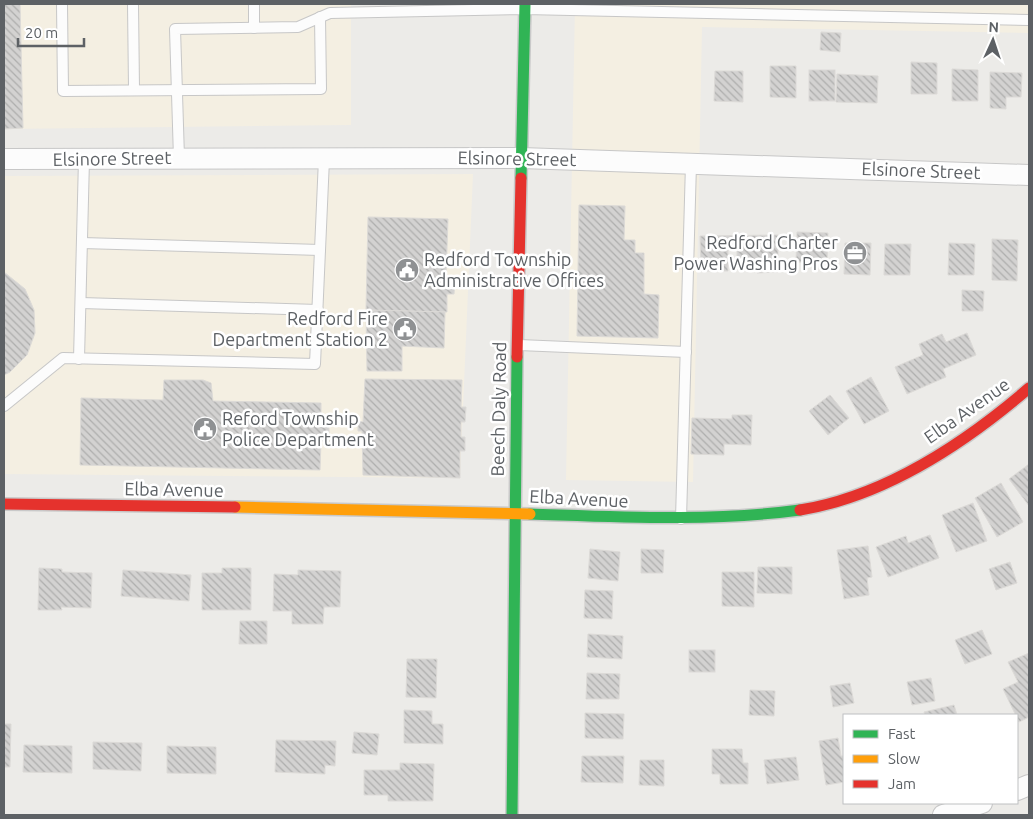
<svg xmlns="http://www.w3.org/2000/svg" width="1033" height="819" font-family="Ubuntu,sans-serif">
<style>
.commercial{fill:#f4efe2}
.building{fill:url(#building-back-hatch);stroke:#dcdad7}
.lines{fill:none;stroke-linecap:round;stroke-linejoin:round}
.lane-casing{stroke:#c7c7c7;stroke-width:12}
.street-casing{stroke:#c7c7c7;stroke-width:22}
.fast-casing{stroke:#c9c9c9;stroke-width:14}
.slow-casing{stroke:#c9c9c9;stroke-width:14}
.jam-casing{stroke:#c9c9c9;stroke-width:14}
.lane{stroke:#fcfcfc;stroke-width:10}
.street{stroke:#fcfcfc;stroke-width:20}
.fast{stroke:#30b455;stroke-width:11}
.slow{stroke:#ff9f0a;stroke-width:11}
.jam{stroke:#e5322d;stroke-width:11}
.labels{text-anchor:middle;stroke-width:5;stroke-linejoin:round;paint-order:stroke}
.street-label{font-size:18px;fill:#5d6165;stroke:#fff}
.poi-label{font-size:18px;fill:#5d6165;stroke:#fff;text-anchor:end}
</style>
<defs>
<pattern id="building-back-hatch" width="6" height="6" patternUnits="userSpaceOnUse" patternTransform="scale(1.25)"><rect width="6" height="6" fill="#d3d2d1"/><path d="M-1 5l2 2M0 0l6 6M5-1l2 2" fill="none" stroke="#aeaead"/></pattern>
</defs>
<rect width="100%" height="100%" fill="#ecebe8"/>
<g class="commercial">
<polygon points="4,4 351,4 351,125 4,129"/>
<polygon points="575,4 1029,4 1029,33 702,27 693,482 566,480"/>
<polygon points="473,174 460,478 4,474 4,176"/>
</g>
<g class="building">
<polygon points="4,4 20,4 23,128 4,129"/>
<polygon points="821,32 841,33 840,52 820,50"/>
<polygon points="911,62 937,63 937,94 911,94"/>
<polygon points="770,66 796,66 796,98 770,97"/>
<polygon points="952,69 978,70 978,101 952,101"/>
<rect x="809" y="70" width="26" height="31"/>
<polygon points="715,71 743,71 743,102 714,101"/>
<polygon points="990,72 1022,73 1021,97 1006,97 1006,109 990,108"/>
<polygon points="837,74 878,76 877,103 836,102"/>
<polygon points="579,205 625,206 624,240 635,240 635,253 644,253 644,294 659,295 658,338 577,336"/>
<polygon points="368,217 448,219 446,277 455,278 454,294 447,294 447,312 366,310"/>
<polygon points="797,232 828,233 827,263 796,262"/>
<polygon points="778,235 778,272 757,273 757,259 737,260 737,242 728,242 728,271 701,271 700,236"/>
<polygon points="992,239 1018,240 1017,281 992,280"/>
<polygon points="845,243 871,243 870,275 844,274"/>
<polygon points="949,243 975,244 974,275 948,275"/>
<polygon points="885,244 911,244 910,275 884,275"/>
<polygon points="4,272 25,289 34,310 35,333 27,355 10,372 4,375"/>
<polygon points="962,290 984,291 983,311 962,311"/>
<polygon points="366,310 445,312 444,348 402,346 402,371 367,371"/>
<polygon points="967,333 976,355 943,369 946,377 907,394 895,367 923,355 919,344 942,334 946,342"/>
<polygon points="871,377 889,411 864,424 846,391"/>
<polygon points="365,379 462,380 461,407 466,407 465,422 461,422 461,437 465,437 465,451 460,451 460,478 363,475 362,431 358,431 358,421 363,422"/>
<polygon points="164,380 203,380 211,383 213,401 321,403 321,417 329,417 329,442 321,441 320,470 80,465 81,398 163,400"/>
<polygon points="830,395 849,418 828,435 809,411"/>
<polygon points="732,415 752,415 751,445 724,444 724,455 691,454 692,418 732,419"/>
<polygon points="1029,464 1029,506 1009,479"/>
<polygon points="1001,483 1023,522 997,537 975,498"/>
<polygon points="973,503 987,541 956,552 942,515"/>
<polygon points="930,535 939,558 888,577 876,547 906,536 908,543"/>
<polygon points="868,546 872,577 867,578 869,595 844,599 837,550"/>
<polygon points="590,549 620,552 618,581 588,578"/>
<polygon points="641,549 664,550 663,573 641,573"/>
<polygon points="1010,562 1017,583 996,590 989,569"/>
<polygon points="758,567 792,567 792,594 757,593"/>
<polygon points="39,568 62,569 62,572 92,573 91,608 61,607 62,610 38,610"/>
<polygon points="222,568 251,568 251,610 202,610 202,573 222,573"/>
<polygon points="123,570 191,575 189,601 121,596"/>
<polygon points="298,570 341,571 340,607 324,607 323,624 292,624 292,611 273,611 274,574 298,575"/>
<polygon points="722,572 754,572 754,607 722,606"/>
<polygon points="585,590 613,591 612,619 584,618"/>
<polygon points="240,621 267,621 267,644 239,644"/>
<polygon points="982,630 992,654 965,664 955,640"/>
<polygon points="588,634 623,636 622,659 587,657"/>
<rect x="689" y="650" width="26" height="22"/>
<polygon points="1029,653 1029,717 1019,722 1003,689 1018,682 1008,662"/>
<polygon points="407,659 437,659 436,698 406,697"/>
<polygon points="587,673 620,674 619,699 586,699"/>
<polygon points="931,678 935,701 912,705 907,682"/>
<polygon points="850,683 854,703 833,707 830,686"/>
<polygon points="750,690 775,691 774,716 749,715"/>
<polygon points="954,705 957,715 925,715 924,712"/>
<polygon points="404,710 432,711 432,724 443,724 443,744 404,743"/>
<polygon points="585,713 624,714 623,739 585,738"/>
<polygon points="4,724 11,724 10,767 4,767"/>
<polygon points="354,732 379,734 377,755 352,753"/>
<polygon points="838,738 841,756 844,756 844,782 826,785 819,741"/>
<polygon points="276,740 336,741 335,766 325,765 325,774 275,772"/>
<polygon points="93,742 142,743 141,771 93,769"/>
<polygon points="24,745 72,746 72,773 23,772"/>
<polygon points="167,746 216,747 216,774 167,773"/>
<polygon points="712,749 742,749 743,763 748,763 748,784 720,784 720,774 712,774"/>
<polygon points="582,756 624,756 623,783 581,782"/>
<polygon points="796,757 799,780 767,784 764,760"/>
<polygon points="640,760 664,760 664,786 639,785"/>
<polygon points="400,763 434,764 433,801 388,801 388,795 364,795 364,770 400,770"/>
</g>
<g class="lines">
<g class="lane-casing">
<g id="lane">
<polyline points="62,4 63,91 321,89 320,17"/>
<polyline points="133,4 134,89"/>
<polyline points="254,4 254,28"/>
<polyline points="179,158 175,29 298,27 330,13 525,9 1029,20"/>
<polyline points="82,243 320,250"/>
<polyline points="81,303 318,310"/>
<polyline points="519,345 686,352"/>
<polyline points="79,359 84,159"/>
<polyline points="4,406 63,358 315,364 324,159"/>
<polyline points="681,519 691,164"/>
</g>
</g>
<g class="street-casing">
<g id="street">
<polyline points="4,159 521,158 1029,175"/>
<polyline points="1017,790 1029,785"/>
<polyline points="943,815 982,803"/>
</g>
</g>
<g class="fast-casing">
<g id="fast">
<polyline points="521,178 525,4"/>
<path d="M 530,514 C 621,517 710,522 800,510"/>
<polyline points="512,815 517,357"/>
</g>
</g>
<g class="slow-casing">
<polyline id="slow" points="235,507 530,514"/>
</g>
<g class="jam-casing">
<g id="jam">
<polyline points="517,357 521,178"/>
<polyline points="4,504 235,507"/>
<path d="M 800,510 C 886,496 965,443 1029,388"/>
</g>
</g>
<use href="#lane" class="lane"/>
<use href="#street" class="street"/>
<use href="#fast" class="fast"/>
<use href="#slow" class="slow"/>
<use href="#jam" class="jam"/>
</g>
<defs>
<g id="office-disc" transform="scale(1.25)"><circle r="9.5" fill="#8f9193" stroke="#fff"/><path d="M-6-3h4V-5.5h4V-3h4V5H-6ZM-1-4.5V-3h2v-1.5ZM-6 0V1H6V0Z" fill="#fff"/></g>
<g id="civic-disc" transform="scale(1.25)"><circle r="9.5" fill="#8f9193" stroke="#fff"/><path d="M-.6-6.5H3V-4.5H.6V-3L4-1V1h2V6H-6V1h2V-1L-.6-3ZM-1.2 2.5V6h2.4V2.5Z" fill="#fff"/></g>
</defs>
<g fill-rule="evenodd">
<use href="#office-disc" x="855" y="253"/>
<use href="#civic-disc" x="407" y="270"/>
<use href="#civic-disc" x="405" y="329"/>
<use href="#civic-disc" x="205" y="429"/>
</g>
<g class="labels">
<g class="street-label">
<text transform="translate(112 159) rotate(-1)" y="6">Elsinore Street</text>
<text transform="translate(517 159) rotate(1)" y="6">Elsinore Street</text>
<text transform="translate(921 171) rotate(2)" y="6">Elsinore Street</text>
<text transform="translate(499 409) rotate(-89)" y="6">Beech Daly Road</text>
<text transform="translate(967 411) rotate(-35)" y="6">Elba Avenue</text>
<text transform="translate(174 490) rotate(1)" y="6">Elba Avenue</text>
<text transform="translate(579 499) rotate(3)" y="6">Elba Avenue</text>
</g>
<g class="poi-label">
<text x="838" y="249">Redford Charter<tspan x="838" dy="21">Power Washing Pros</tspan></text>
<text x="424" y="266" text-anchor="start">Redford Township<tspan x="424" dy="21">Administrative Offices</tspan></text>
<text x="388" y="325">Redford Fire<tspan x="388" dy="21">Department Station 2</tspan></text>
<text x="222" y="425" text-anchor="start">Reford Township<tspan x="222" dy="21">Police Department</tspan></text>
</g>
</g>
<rect width="1033" height="819" fill="none" stroke="#5d6165" stroke-width="10"/>
<rect x="843" y="714" width="175" height="90" fill="#ffffff" stroke="#bec0c1"/>
<rect x="853" y="730" width="25" height="8" fill="#30b455" stroke="#bec0c1"/>
<text x="888" y="739" font-size="15" fill="#5d6165">Fast</text>
<rect x="853" y="755" width="25" height="8" fill="#ff9f0a" stroke="#bec0c1"/>
<text x="888" y="764" font-size="15" fill="#5d6165">Slow</text>
<rect x="853" y="780" width="25" height="8" fill="#e5322d" stroke="#bec0c1"/>
<text x="888" y="789" font-size="15" fill="#5d6165">Jam</text>
<g transform="translate(993 40) rotate(3)" stroke="#ffffff" stroke-width="4" paint-order="stroke">
<path d="M0-4L9 19L0 12L-9 19Z" fill="#5d6165"/>
<text y="-8" font-size="14" font-weight="bold" text-anchor="middle" fill="#5d6165">N</text>
</g>
<path d="M18 38v8h66v-8" fill="none" stroke="#5d6165" stroke-width="2.5"/>
<text x="25" y="38" font-size="15" fill="#5d6165" stroke="#ffffff" stroke-width="4" paint-order="stroke">20 m</text>
</svg>
